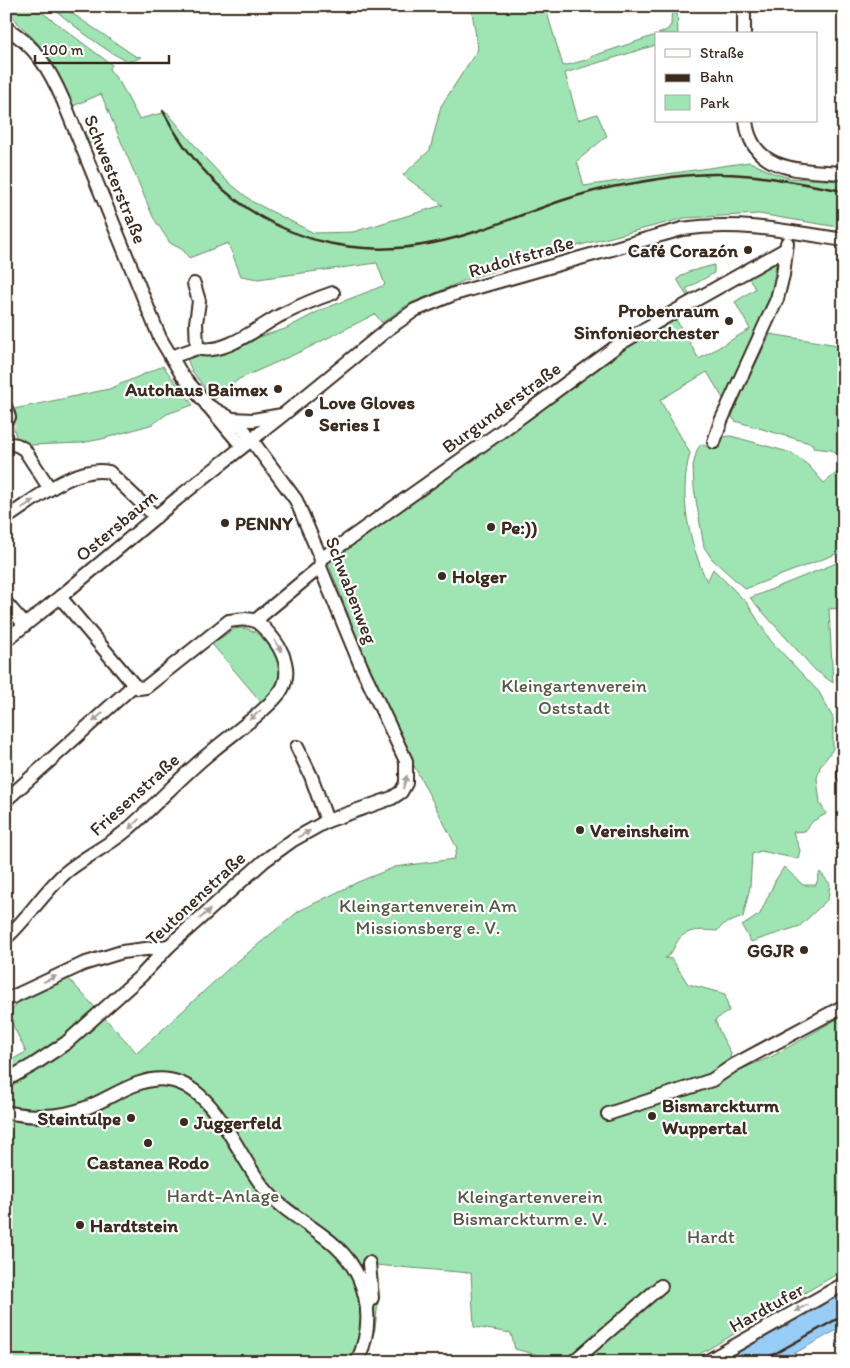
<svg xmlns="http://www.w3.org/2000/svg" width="850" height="1368" font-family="Itim,sans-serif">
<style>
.green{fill:#9ee5b3;stroke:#6c8868}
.water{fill:#97cdf6;stroke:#728ca0}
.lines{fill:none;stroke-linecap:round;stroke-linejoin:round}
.minor-tunnel{stroke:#d8d4d2;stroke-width:12;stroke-dasharray:12 6;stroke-linecap:butt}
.minor-casing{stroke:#3b2a1e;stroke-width:16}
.minor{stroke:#fff;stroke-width:12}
.rail{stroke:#3b2a1e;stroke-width:2.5}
.oneway{fill:#a79f9a}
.poi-dot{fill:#3b2a1e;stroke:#fff;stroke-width:2}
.labels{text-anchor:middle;stroke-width:4.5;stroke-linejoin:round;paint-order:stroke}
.street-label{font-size:19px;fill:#3b2a1e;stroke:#fff}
.poi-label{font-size:19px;font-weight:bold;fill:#3b2a1e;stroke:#fff;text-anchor:start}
.park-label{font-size:19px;fill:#545943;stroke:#fff}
</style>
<rect width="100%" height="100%" fill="#fff"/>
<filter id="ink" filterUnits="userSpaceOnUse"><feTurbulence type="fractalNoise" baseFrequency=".02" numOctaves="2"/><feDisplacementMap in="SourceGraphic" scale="10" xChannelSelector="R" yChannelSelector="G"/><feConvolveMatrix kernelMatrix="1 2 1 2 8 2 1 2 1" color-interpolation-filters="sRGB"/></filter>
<g filter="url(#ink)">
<g class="green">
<path d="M 18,6 L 35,7 L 112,65 L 109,69 L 120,83 L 139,119 L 167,112 L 206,159 L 226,180 L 253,202 L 314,233 L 353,232 L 443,205 L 403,175 L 430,150 L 441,106 L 478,49 L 471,6 L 545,6 L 563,66 L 590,59 L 590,57 L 656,35 L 656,45 L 565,73 L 578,120 L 597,114 L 607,136 L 577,161 L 584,186 L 750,162 L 773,173 L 790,178 L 844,181 L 844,228 L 759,214 L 685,218 L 573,247 L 468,279 L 407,305 L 382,323 L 375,314 L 302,351 L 239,379 L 214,400 L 192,371 L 187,359 L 285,329 L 321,310 L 385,285 L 377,263 L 258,279 L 241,276 L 228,243 L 189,258 L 183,250 L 170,243 L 153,217 L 101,94 L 73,106 C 63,81 52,58 33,38 C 26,30 17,24 12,15 L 14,9 Z"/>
<path d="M 50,6 L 64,6 L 70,12 L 135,56 L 141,57 C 137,59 134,61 130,61 C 113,59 65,18 50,6 Z"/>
<polygon points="672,6 677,6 678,34 658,34 667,30 671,25"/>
<polygon points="92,130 96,141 88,144 84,133"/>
<path d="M 770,263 L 776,263 L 772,292 L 724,400 L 707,372 L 660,400 L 690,453 C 678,497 689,541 707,582 L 713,569 L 747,603 L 771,641 L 819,692 L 833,718 L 833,749 L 820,767 L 817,778 L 820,803 L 826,814 L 813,821 L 805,831 L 793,832 L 800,850 L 798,859 L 761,851 L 752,854 L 750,887 L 743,917 L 724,924 L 717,931 C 703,930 685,928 677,942 C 673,949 672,954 665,958 L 672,959 L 688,984 L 725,994 L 729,1011 L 715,1020 L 721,1035 L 731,1053 L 727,1075 L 773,1056 L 844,1015 L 844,1270 L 686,1362 L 545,1362 L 541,1356 L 515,1349 L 511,1333 L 474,1327 L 471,1273 L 375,1265 L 378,1302 L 375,1329 L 366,1357 L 352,1362 L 6,1362 L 6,1063 L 26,1052 L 8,1015 L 19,1001 L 68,978 L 137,1053 L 227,970 L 299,911 L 358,882 L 395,867 L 454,859 L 457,848 L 411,760 L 366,661 L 327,560 L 627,345 L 674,316 L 699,359 L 750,329 L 735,302 L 755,289 L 748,276 Z"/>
<polygon points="714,265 714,273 686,289 690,296 688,298 677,279 688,272"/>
<polygon points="770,334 844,346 844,551 745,589 712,559 704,547 694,488 693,466 697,450 701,444 715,450 723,437 731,436 792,453 809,466 824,483 839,471 840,456 831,450 813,448 813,444 735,421 732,417 733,412"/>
<polygon points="163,366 193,405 167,414 153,424 102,439 81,443 31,445 16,437 14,430 14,409 109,389"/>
<polygon points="844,560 844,608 829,609 833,683 815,670 750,598"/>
<path d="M 241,628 C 253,629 259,634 267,643 C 286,665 283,684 261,702 L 212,644 L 234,629 Z"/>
<polygon points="784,867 803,885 816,885 820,872 830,884 828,899 800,926 751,942 742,926 760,914 775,881"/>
</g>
<polygon class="water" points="844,1293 844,1326 779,1362 722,1362"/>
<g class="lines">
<polyline class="minor-tunnel" points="9,417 10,430"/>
<g class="minor-casing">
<g id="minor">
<polyline points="744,6 744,34"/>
<path d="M 6,28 C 35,45 50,70 63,100 L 160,338 L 182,375 L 242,446"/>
<path d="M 746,121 C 752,174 804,170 844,173"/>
<path d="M 197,348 C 223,356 257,328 279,316 C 297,307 315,299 333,293"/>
<polyline points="171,357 197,348 196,323 199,301 194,284"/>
<polyline points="6,408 9,417"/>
<polyline points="232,419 253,420 282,415"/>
<polyline points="714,442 721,421 777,299 783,275 787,243"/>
<polyline points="6,443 17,445 24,449 50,489"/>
<path d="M 6,518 C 33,501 76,464 109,472 L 156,517"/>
<polyline points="321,559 503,430 621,343 674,312 786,249"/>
<polyline points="6,603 25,625"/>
<polyline points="256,620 320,567"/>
<path d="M 6,640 L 60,597 L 178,498 L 284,414 L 388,329 L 415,310 L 454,294 L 682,229 C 739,221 787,231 844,240"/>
<polyline points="297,747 311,776 327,821"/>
<polyline points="844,772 844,776"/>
<polyline points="6,800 134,685"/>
<path d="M 6,938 C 28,918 43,893 65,873 C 84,857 108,846 127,830 C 156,805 181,776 211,752 C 228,737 272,707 282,689 C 292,671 283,650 271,636 C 256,618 253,617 229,621 L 146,687 L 139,688 L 134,685 L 60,597"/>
<polyline points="6,1000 83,964 122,952 169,946"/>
<polyline points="6,1080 33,1065 66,1043 141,976 169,946 264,861 293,840 327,821 392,798 401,792 406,783 406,761 361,666 320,567 321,559 296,500 242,427 232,419 207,405"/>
<path d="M 6,1112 C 34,1118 62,1118 88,1107 C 113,1097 141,1075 169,1080 C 215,1087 237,1155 264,1188 C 293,1224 339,1233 359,1278 C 371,1306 370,1334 357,1362"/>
<polyline points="608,1114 712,1080 734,1065 844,1006"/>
<polyline points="369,1263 372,1298 370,1300"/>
<polyline points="573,1362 661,1286"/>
<polyline points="706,1362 844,1284"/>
</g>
</g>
<use href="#minor" class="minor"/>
<g class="rail">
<path d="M 163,111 C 215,213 319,267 433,243 C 494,231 550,199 612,187 C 648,181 685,173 721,174 C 761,174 803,184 844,191"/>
<polyline points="760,1362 844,1315"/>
</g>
</g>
<defs><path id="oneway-solid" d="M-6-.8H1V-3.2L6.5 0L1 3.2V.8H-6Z" transform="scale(1.25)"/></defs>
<g class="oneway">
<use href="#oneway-solid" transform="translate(28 504) rotate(-33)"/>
<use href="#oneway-solid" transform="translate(278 646) rotate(59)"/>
<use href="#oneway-solid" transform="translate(255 715) rotate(141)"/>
<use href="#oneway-solid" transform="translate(98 717) rotate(138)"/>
<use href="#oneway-solid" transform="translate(405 782) rotate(-74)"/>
<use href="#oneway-solid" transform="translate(134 824) rotate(136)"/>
<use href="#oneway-solid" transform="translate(304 834) rotate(-29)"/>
<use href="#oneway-solid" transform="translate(205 914) rotate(-42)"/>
<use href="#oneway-solid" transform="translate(50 979) rotate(-25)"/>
<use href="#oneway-solid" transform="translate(801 1308) rotate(151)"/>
</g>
</g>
<g class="poi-dot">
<circle cx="748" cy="250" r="5"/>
<circle cx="729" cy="321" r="5"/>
<circle cx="278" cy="389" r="5"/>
<circle cx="309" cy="413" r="5"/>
<circle cx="225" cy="523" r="5"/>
<circle cx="491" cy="527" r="5"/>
<circle cx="442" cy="576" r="5"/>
<circle cx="580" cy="830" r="5"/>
<circle cx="804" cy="950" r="5"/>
<circle cx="652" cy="1116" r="5"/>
<circle cx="131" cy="1118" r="5"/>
<circle cx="184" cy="1122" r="5"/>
<circle cx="148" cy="1143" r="5"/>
<circle cx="80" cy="1225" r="5"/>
</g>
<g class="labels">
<g class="street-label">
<text transform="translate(116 179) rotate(68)" y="7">Schwesterstraße</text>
<text transform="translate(521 256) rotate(-16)" y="7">Rudolfstraße</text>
<text transform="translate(501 407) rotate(-36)" y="7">Burgunderstraße</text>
<text transform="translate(116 525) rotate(-40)" y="7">Ostersbaum</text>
<text transform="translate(352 590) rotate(69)" y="7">Schwabenweg</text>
<text transform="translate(134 794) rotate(-42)" y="7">Friesenstraße</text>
<text transform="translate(195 898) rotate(-43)" y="7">Teutonenstraße</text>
<text transform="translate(766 1307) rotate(-29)" y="7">Hardtufer</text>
</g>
<g class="poi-label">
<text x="738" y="257" text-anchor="end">Café Corazón</text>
<text x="719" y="317" text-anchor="end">Probenraum<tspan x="719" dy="22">Sinfonieorchester</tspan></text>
<text x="268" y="396" text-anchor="end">Autohaus Baimex</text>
<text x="319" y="409">Love Gloves<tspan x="319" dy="22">Series I</tspan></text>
<text x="235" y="530">PENNY</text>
<text x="501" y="534">Pe:))</text>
<text x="452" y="583">Holger</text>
<text x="590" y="837">Vereinsheim</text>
<text x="794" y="957" text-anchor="end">GGJR</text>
<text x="662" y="1112">Bismarckturm<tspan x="662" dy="22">Wuppertal</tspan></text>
<text x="121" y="1125" text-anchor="end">Steintulpe</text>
<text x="194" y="1129">Juggerfeld</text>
<text x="148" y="1169" text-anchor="middle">Castanea Rodo</text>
<text x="90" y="1232">Hardtstein</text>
</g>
<g class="park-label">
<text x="574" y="692">Kleingartenverein<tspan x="574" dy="22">Oststadt</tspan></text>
<text x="428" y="912">Kleingartenverein Am<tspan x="428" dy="22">Missionsberg e. V.</tspan></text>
<text x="223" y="1202">Hardt-Anlage</text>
<text x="530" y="1203">Kleingartenverein<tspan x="530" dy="22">Bismarckturm e. V.</tspan></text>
<text x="711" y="1243">Hardt</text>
</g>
</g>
<rect width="850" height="1368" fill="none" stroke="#fff" stroke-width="25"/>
<rect x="12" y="12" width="825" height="1343" fill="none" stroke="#3b2a1e" stroke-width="2" filter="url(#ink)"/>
<rect x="655" y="32" width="162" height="90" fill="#ffffff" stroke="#b1aaa5"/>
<rect x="665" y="49" width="25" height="8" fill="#ffffff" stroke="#b1aaa5"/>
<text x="700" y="58" font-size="15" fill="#3b2a1e">Straße</text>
<rect x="665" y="74" width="25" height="8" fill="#3b2a1e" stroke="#b1aaa5"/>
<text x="700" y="82" font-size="15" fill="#3b2a1e">Bahn</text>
<rect x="665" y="95" width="25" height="15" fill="#9ee5b3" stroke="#b1aaa5"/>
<text x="700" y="108" font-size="15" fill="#3b2a1e">Park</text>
<path d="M35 55v8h134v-8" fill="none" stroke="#3b2a1e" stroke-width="2.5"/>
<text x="42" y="55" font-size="15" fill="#3b2a1e" stroke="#ffffff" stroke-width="4" paint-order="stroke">100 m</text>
</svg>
